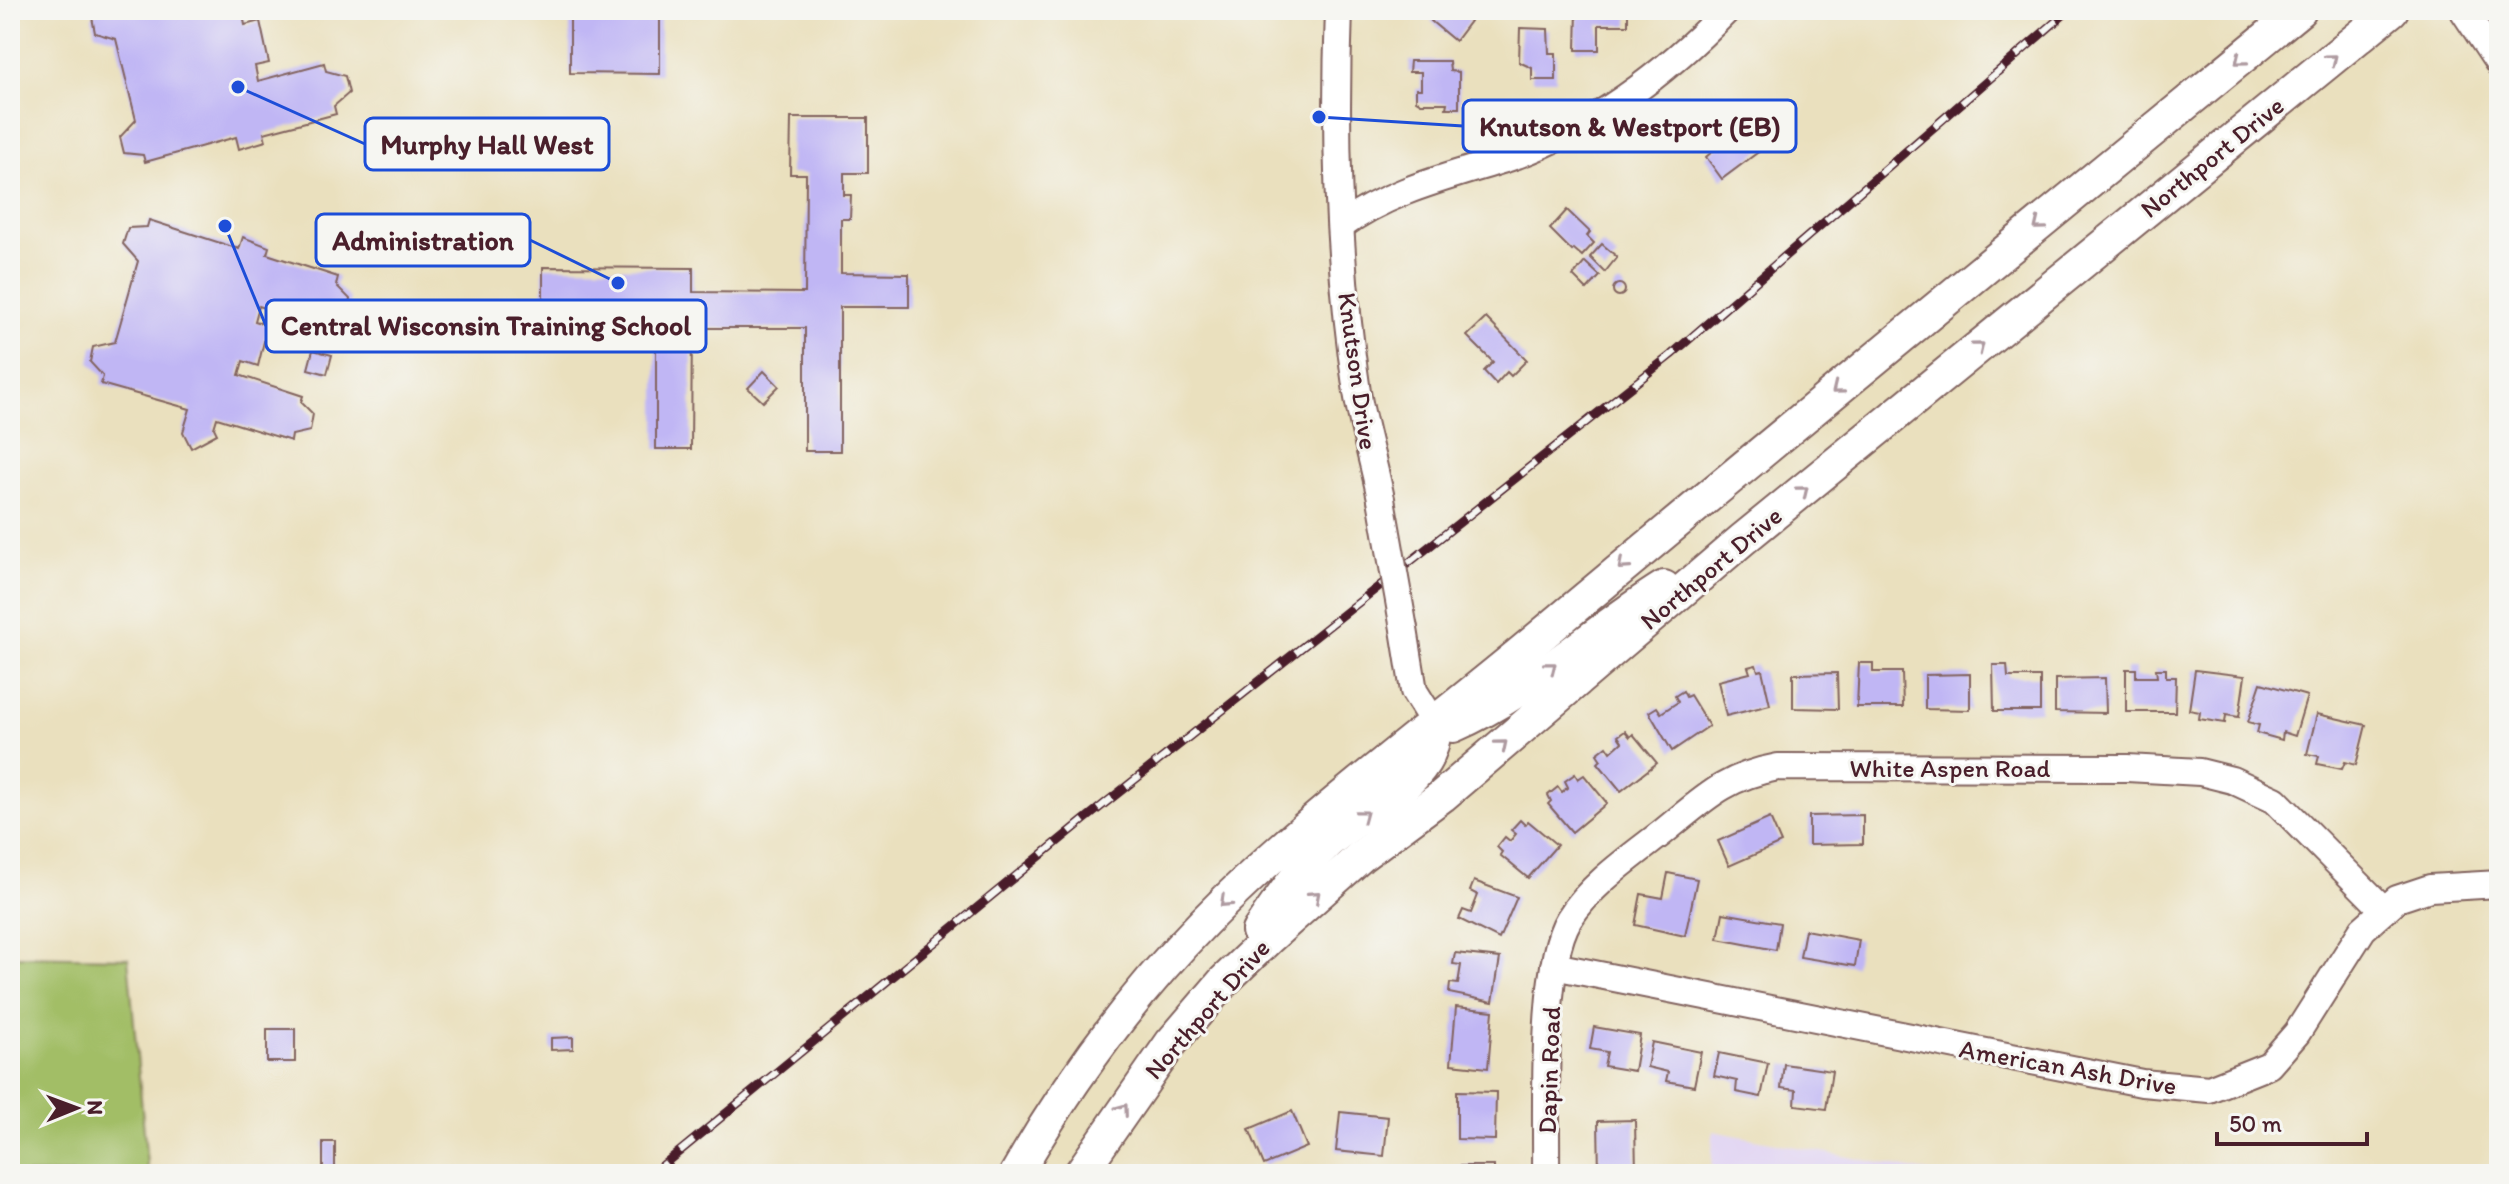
<svg xmlns="http://www.w3.org/2000/svg" width="2509" height="1184" font-family="Itim,sans-serif">
<style>
.built{fill:#e1d4f3}
.green{fill:#a2be66;stroke:#766e48;stroke-width:2}
.building{fill:#c0b6f4}
.lines{fill:none;stroke-linecap:round;stroke-linejoin:round}
.minor-casing{stroke:#82635e;stroke-width:30}
.major-casing{stroke:#82635e;stroke-width:36}
.minor{stroke:#fff;stroke-width:26}
.major{stroke:#fff;stroke-width:32}
.rail-casing{stroke:#4a1f2b;stroke-width:9}
.rail{stroke:#f6f6f2;stroke-width:6;stroke-dasharray:18;stroke-linecap:butt}
.minor-bridge-casing{stroke:#82635e;stroke-width:30;stroke-linecap:butt}
.minor-bridge{stroke:#fff;stroke-width:26}
.oneway{stroke:#ae9aa0}
.labels{text-anchor:middle;stroke-width:6;stroke-linejoin:round;paint-order:stroke}
.street-label{font-size:26px;fill:#4a1f2b;stroke:#f6f6f2}
.leader{fill:none;stroke:#1d4ed8;stroke-width:3}
.callout-dot{fill:#1d4ed8;stroke:#f6f6f2;stroke-width:3}
.callout{fill:#f6f6f2;stroke:#1d4ed8;stroke-width:3}
.callout-label{font-size:28px;text-anchor:middle;font-weight:bold;fill:#4a1f2b}
</style>
<rect width="100%" height="100%" fill="#f6f6f2"/>
<filter id="ink" filterUnits="userSpaceOnUse"><feTurbulence type="fractalNoise" baseFrequency=".0125" numOctaves="2"/><feDisplacementMap in="SourceGraphic" scale="16" xChannelSelector="R" yChannelSelector="G"/><feConvolveMatrix kernelMatrix="1 2 1 2 8 2 1 2 1" color-interpolation-filters="sRGB"/></filter>
<filter id="wash" filterUnits="userSpaceOnUse"><feTurbulence type="fractalNoise" baseFrequency=".006" numOctaves="4" result="noise"/><feDisplacementMap in="SourceGraphic" scale="32" xChannelSelector="R" yChannelSelector="G"/><feGaussianBlur stdDeviation="1.8" result="paint"/><feColorMatrix in="noise" values="0 0 0 0 0 0 0 0 0 0 0 0 0 0 0 0 0 1.4 0 .05"/><feComposite in="paint" operator="in"/></filter>
<g filter="url(#wash)">
<rect width="100%" height="100%" fill="#eae0be"/>
<polygon class="built" points="1713,1131 1937,1174 1711,1174"/>
<polygon class="green" points="10,956 128,958 148,1174 10,1174"/>
<g id="blocks">
<g class="building">
<polygon points="99,10 242,10 245,25 260,21 269,63 255,66 258,81 324,63 326,71 345,76 349,93 334,106 336,114 264,133 266,141 239,149 236,137 145,162 143,155 124,153 120,137 136,120 116,39 95,33 92,17"/>
<polygon points="570,10 660,10 660,74 570,73"/>
<polygon points="1440,10 1458,10 1470,21 1455,41 1431,21"/>
<polygon points="1577,10 1628,10 1628,25 1599,25 1599,50 1576,50"/>
<polygon points="1520,28 1548,29 1549,53 1556,53 1556,80 1532,80 1532,68 1519,62"/>
<polygon points="1410,61 1449,61 1450,71 1459,72 1459,108 1446,108 1447,103 1421,103 1416,100 1416,89 1421,89 1421,72 1409,72"/>
<polygon points="1744,114 1769,144 1722,179 1706,157 1725,141 1720,135"/>
<polygon points="791,118 868,118 868,173 844,173 844,195 851,195 850,219 841,219 841,273 909,274 909,307 840,307 840,451 805,451 805,328 692,328 691,449 656,449 656,339 645,339 645,327 543,326 543,267 693,268 693,292 805,293 806,174 790,174"/>
<polygon points="1567,210 1590,232 1587,236 1594,243 1582,256 1574,249 1572,251 1550,229"/>
<polygon points="149,220 239,249 243,237 269,247 267,254 338,277 336,285 350,299 349,305 345,315 326,319 323,327 259,306 255,321 268,325 258,366 243,361 239,375 303,396 301,402 313,414 310,431 292,435 291,441 217,418 214,428 217,434 191,448 183,432 190,409 101,384 103,376 90,362 93,347 115,342 138,261 123,244 128,228 147,227"/>
<polygon points="1602,244 1617,257 1605,272 1590,257"/>
<polygon points="1585,262 1600,276 1587,290 1573,276"/>
<circle cx="1619" cy="290" r="6"/>
<polygon points="1486,318 1527,360 1511,376 1507,372 1496,384 1484,371 1493,362 1467,336"/>
<polygon points="313,350 332,355 327,374 308,369"/>
<polygon points="764,371 779,386 763,402 748,388"/>
<polygon points="1859,663 1873,663 1873,672 1902,672 1903,707 1857,707"/>
<polygon points="1756,665 1758,671 1762,670 1770,705 1726,716 1718,681 1750,673 1748,667"/>
<polygon points="1993,665 2007,665 2008,677 2040,677 2040,711 1994,711"/>
<polygon points="2126,669 2136,669 2136,677 2157,677 2156,669 2166,669 2166,677 2176,677 2175,712 2126,712"/>
<polygon points="2195,670 2245,676 2239,717 2226,715 2225,723 2199,719 2200,712 2189,710"/>
<polygon points="1837,673 1838,709 1793,708 1793,674"/>
<polygon points="1970,674 1970,710 1925,709 1925,675"/>
<polygon points="2105,678 2106,713 2055,712 2055,679"/>
<polygon points="2261,683 2307,696 2295,736 2283,732 2282,740 2257,733 2259,725 2248,722"/>
<polygon points="1683,691 1686,697 1690,695 1709,726 1672,751 1649,712 1657,707 1661,713 1678,702 1675,696"/>
<polygon points="2317,714 2366,725 2356,765 2345,762 2342,769 2317,764 2319,756 2307,754"/>
<polygon points="1625,731 1630,737 1633,734 1657,763 1621,791 1598,763 1601,760 1597,754 1607,746 1611,752 1622,742 1618,736"/>
<polygon points="1575,774 1578,779 1584,775 1607,803 1572,832 1548,804 1551,801 1548,795 1558,787 1562,792 1568,787 1565,781"/>
<polygon points="1863,815 1863,844 1809,845 1809,816"/>
<polygon points="1770,818 1781,843 1729,866 1718,841"/>
<polygon points="1520,820 1525,825 1528,821 1557,845 1528,878 1500,855 1502,852 1497,847 1505,837 1510,841 1516,834 1511,830"/>
<polygon points="1668,873 1697,879 1685,936 1635,925 1641,894 1663,898"/>
<polygon points="1474,881 1517,897 1499,939 1459,919 1463,910 1471,913 1478,895 1470,891"/>
<polygon points="1723,913 1780,923 1776,950 1718,939"/>
<polygon points="1805,930 1859,940 1855,966 1800,957"/>
<polygon points="1455,953 1500,958 1493,1002 1449,993 1450,983 1458,984 1461,965 1453,964"/>
<polygon points="1456,1007 1493,1011 1488,1068 1451,1064"/>
<polygon points="1594,1027 1640,1035 1634,1071 1604,1066 1607,1052 1590,1049"/>
<rect x="267" y="1029" width="28" height="33"/>
<polygon points="573,1037 573,1049 551,1050 551,1038"/>
<polygon points="1652,1042 1701,1052 1694,1086 1666,1081 1668,1072 1647,1067"/>
<polygon points="1719,1053 1768,1063 1761,1097 1736,1092 1737,1081 1714,1076"/>
<polygon points="1784,1064 1832,1071 1826,1109 1795,1105 1796,1090 1781,1088"/>
<polygon points="1457,1091 1496,1092 1495,1140 1457,1139"/>
<polygon points="1292,1111 1307,1147 1264,1165 1249,1129"/>
<polygon points="1340,1112 1388,1117 1384,1156 1336,1151"/>
<polygon points="1635,1120 1636,1174 1599,1174 1598,1121"/>
<polygon points="323,1142 335,1142 335,1171 323,1172"/>
<rect x="1456" y="1166" width="38" height="8"/>
</g>
</g>
</g>
<g filter="url(#ink)">
<use href="#blocks" fill-opacity="0" stroke="#82635e" stroke-width="2"/>
<g class="lines">
<g class="minor-casing">
<g id="minor">
<path d="M 1339,10 C 1334,137 1338,267 1357,392 C 1363,428 1374,463 1381,499"/>
<polyline points="2463,10 2499,64"/>
<path d="M 1341,226 C 1392,188 1458,175 1517,155 C 1598,125 1667,72 1727,10"/>
<polyline points="1404,629 1414,691 1434,723"/>
<polyline points="1554,966 2142,1083 2209,1089 2269,1065 2297,1033 2363,929 2397,899 2430,888 2499,884"/>
<path d="M 1546,1174 C 1547,1114 1540,966 1569,919 C 1591,884 1631,857 1663,832 C 1705,798 1724,777 1778,767 L 2127,768 L 2200,772 L 2232,780 L 2275,800 L 2384,910"/>
</g>
</g>
<g class="major-casing">
<g id="major">
<path d="M 1453,726 C 1530,693 1593,631 1664,587"/>
<path d="M 1258,931 C 1280,899 1300,869 1327,843 C 1363,809 1440,781 1434,723"/>
<path d="M 1016,1174 C 1068,1083 1130,998 1204,922 C 1306,818 1426,732 1537,639 C 1790,427 2045,219 2300,10"/>
<polyline points="1080,1174 1171,1043 1224,981 1270,937 1361,856 1442,796 1742,540 2392,10"/>
</g>
</g>
<use href="#minor" class="minor"/>
<use href="#major" class="major"/>
<g class="rail-casing">
<polyline id="rail" points="652,1174 1084,820 1671,355 2069,10"/>
</g>
<use href="#rail" class="rail"/>
<g class="minor-bridge-casing">
<polyline id="minor-bridge" points="1381,499 1404,629"/>
</g>
<use href="#minor-bridge" class="minor-bridge"/>
</g>
<defs><path id="oneway-chevron" d="M-2-3.5L2.5 0L-2 3.5" fill="none" stroke-width="1.6" stroke-linecap="round" stroke-linejoin="round" transform="scale(2)"/></defs>
<g class="oneway">
<use href="#oneway-chevron" transform="translate(2332 59) rotate(-39)"/>
<use href="#oneway-chevron" transform="translate(2240 60) rotate(141)"/>
<use href="#oneway-chevron" transform="translate(2039 225) rotate(141)"/>
<use href="#oneway-chevron" transform="translate(1979 347) rotate(-39)"/>
<use href="#oneway-chevron" transform="translate(1837 389) rotate(141)"/>
<use href="#oneway-chevron" transform="translate(1803 491) rotate(-39)"/>
<use href="#oneway-chevron" transform="translate(1623 565) rotate(139)"/>
<use href="#oneway-chevron" transform="translate(1551 667) rotate(-38)"/>
<use href="#oneway-chevron" transform="translate(1502 745) rotate(-40)"/>
<use href="#oneway-chevron" transform="translate(1363 815) rotate(-37)"/>
<use href="#oneway-chevron" transform="translate(1315 896) rotate(-41)"/>
<use href="#oneway-chevron" transform="translate(1225 902) rotate(137)"/>
<use href="#oneway-chevron" transform="translate(1123 1109) rotate(-54)"/>
</g>
</g>
<g class="labels">
<g class="street-label">
<text transform="translate(2212 157) rotate(-39)" y="9">Northport Drive</text>
<text transform="translate(1358 371) rotate(82)" y="9">Knutson Drive</text>
<text transform="translate(1711 568) rotate(-40)" y="9">Northport Drive</text>
<text x="1950" y="777">White Aspen Road</text>
<text transform="translate(1207 1009) rotate(-49)" y="9">Northport Drive</text>
<text transform="translate(2068 1067) rotate(10)" y="9">American Ash Drive</text>
<text transform="translate(1549 1070) rotate(-88)" y="9">Dapin Road</text>
</g>
</g>
<path class="leader" d="M1319 117L1463 126M238 87L365 144M618 283L530 240M225 226L266 326"/>
<g class="callout-dot">
<circle cx="1319" cy="117" r="8"/>
<circle cx="238" cy="87" r="8"/>
<circle cx="618" cy="283" r="8"/>
<circle cx="225" cy="226" r="8"/>
</g>
<g class="callout">
<rect x="1463" y="100" width="333" height="52" rx="8"/>
<rect x="365" y="118" width="244" height="52" rx="8"/>
<rect x="316" y="214" width="214" height="52" rx="8"/>
<rect x="266" y="300" width="440" height="52" rx="8"/>
</g>
<g class="callout-label">
<text x="1630" y="136">Knutson &amp; Westport (EB)</text>
<text x="487" y="154">Murphy Hall West</text>
<text x="423" y="250">Administration</text>
<text x="486" y="335">Central Wisconsin Training School</text>
</g>
<rect width="2509" height="1184" fill="none" stroke="#f6f6f2" stroke-width="40"/>
<g transform="translate(76 1108) rotate(89)" stroke="#f6f6f2" stroke-width="6" paint-order="stroke">
<path d="M0-6L14 30L0 20L-14 30Z" fill="#4a1f2b"/>
<text y="-12" font-size="22" font-weight="bold" text-anchor="middle" fill="#4a1f2b">N</text>
</g>
<path d="M2217 1132v12h150v-12" fill="none" stroke="#4a1f2b" stroke-width="4"/>
<text x="2229" y="1132" font-size="24" fill="#4a1f2b" stroke="#f6f6f2" stroke-width="6" paint-order="stroke">50 m</text>
</svg>
